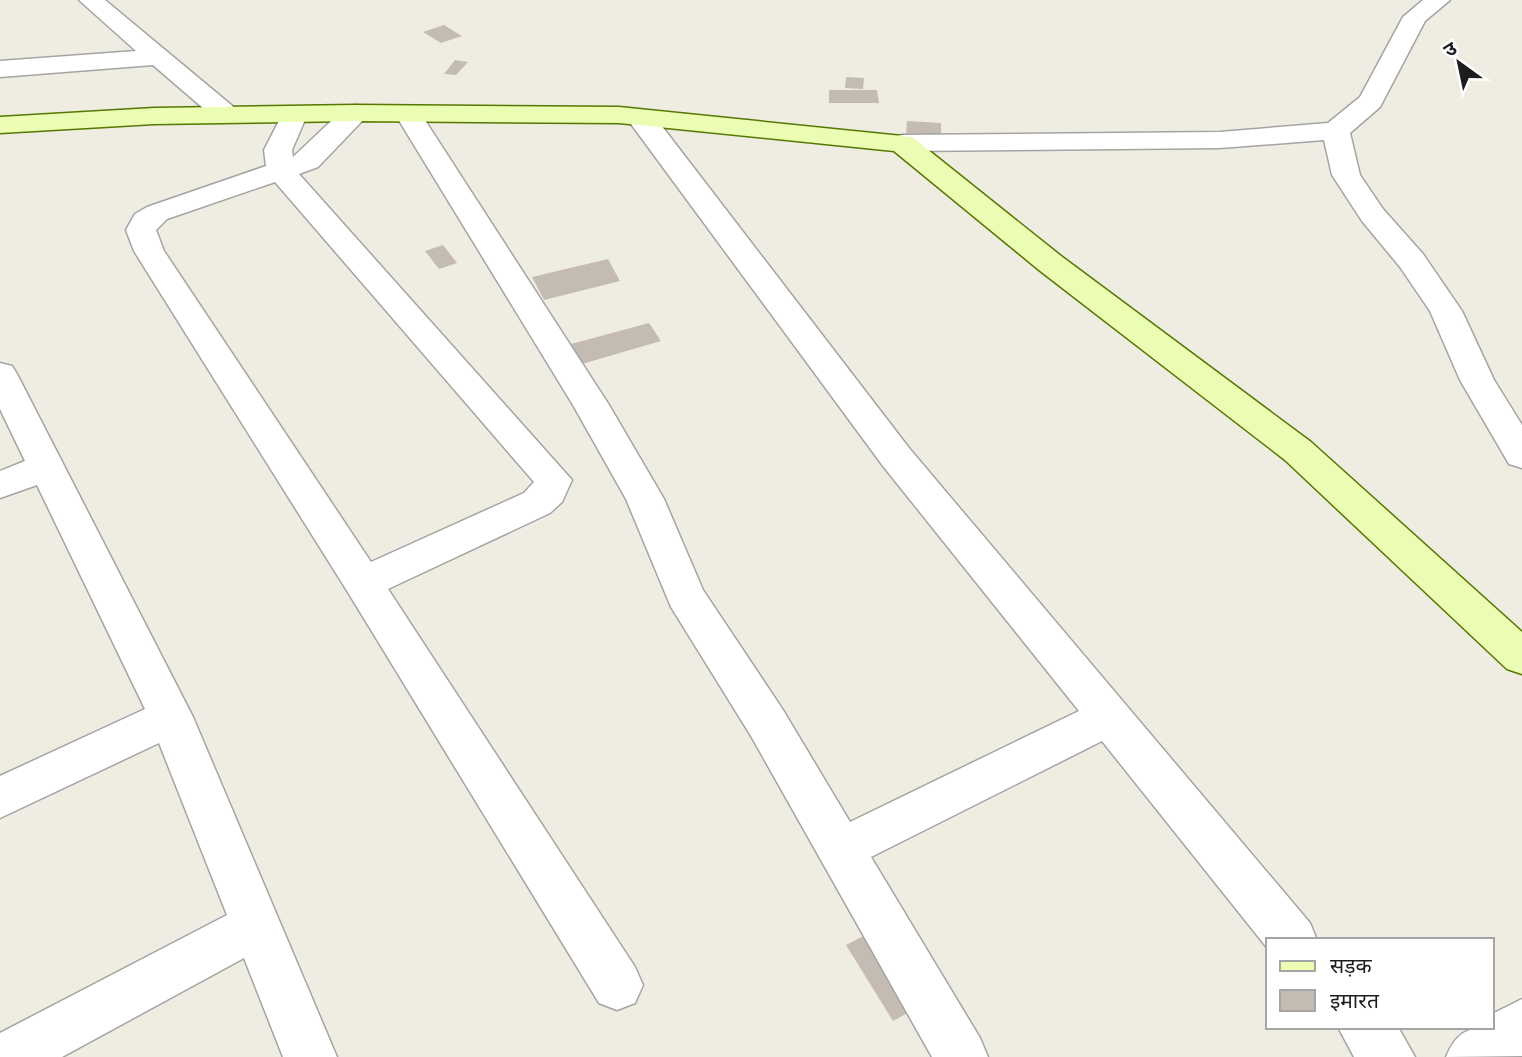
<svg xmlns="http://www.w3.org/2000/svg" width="1522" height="1057" font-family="Karla,'Noto Sans Devanagari',sans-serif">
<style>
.building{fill:#c4bcb2}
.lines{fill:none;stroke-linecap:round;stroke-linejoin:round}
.street-casing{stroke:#a4a4a4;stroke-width:3}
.secondary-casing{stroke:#557800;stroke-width:3}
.street{fill:#fff;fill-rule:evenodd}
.secondary{fill:#ebfcb3;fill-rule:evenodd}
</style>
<rect width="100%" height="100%" fill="#efede2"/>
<!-- building -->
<g class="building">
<polygon points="444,25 462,36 441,43 423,32"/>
<polygon points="455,60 468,62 456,75 444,74"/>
<polygon points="846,77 864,78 863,89 845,88"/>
<polygon points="829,90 877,90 879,103 829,103"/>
<polygon points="907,121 941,123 941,137 906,135"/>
<polygon points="443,245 457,263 439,269 425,251"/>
<polygon points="608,259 620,281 544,300 532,277"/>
<polygon points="649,323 661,341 582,364 571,344"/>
<polygon points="873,931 920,1006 893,1021 846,945"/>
</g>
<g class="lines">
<defs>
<g id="street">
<polygon points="79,0 105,0 236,109 240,115 236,121 218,121 153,65 0,77 0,61 136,51"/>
<polygon points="1423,0 1450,0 1425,21 1380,107 1350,133 1360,175 1383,209 1423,254 1462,311 1494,380 1522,425 1522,468 1509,464 1460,380 1430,311 1400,267 1362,221 1332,175 1324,140 1220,148 902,151 892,149 888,143 892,137 902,135 1220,132 1328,123 1360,97 1403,17"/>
<path d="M355 105 364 107 368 113 364 119 318 167 299 174 572 480 562 502 550 513 388 589 635 967 643 985 635 1003 617 1010 599 1003 349 594 134 251 126 230 135 214 147 207 266 166 264 150 285 109H303L307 115 292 150 293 157 346 107ZM275 182 534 482 524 493 371 562 164 251 156 230 167 219Z"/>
<polygon points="408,106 417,108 421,114 609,405 664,499 703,590 783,710 850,822 1079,711 883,466 631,124 628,118 631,112 651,112 909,448 1310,923 1317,940 1268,940 1268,949 1102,741 871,857 980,1038 988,1057 932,1057 751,736 671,607 626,499 573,405 395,114 399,108"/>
<polygon points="0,363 12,366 17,374 193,717 337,1057 283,1057 244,958 62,1057 0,1057 0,1033 227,915 159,743 0,818 0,776 145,709 37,485 0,498 0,471 25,461 0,409"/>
<path d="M1522 999V1056L1446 1057C1456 1033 1467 1027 1492 1027V1014Z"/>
<polygon points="1338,1027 1398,1027 1415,1057 1354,1057"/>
</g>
<polygon id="secondary" points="355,105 619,107 912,137 1061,256 1311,442 1522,632 1522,674 1507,669 1285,460 1039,270 894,151 619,123 355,121 154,124 0,133 0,117 154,108"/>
</defs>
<!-- street casing -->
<use href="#street" class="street-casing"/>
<!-- secondary casing -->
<use href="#secondary" class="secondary-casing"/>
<!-- street -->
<use href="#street" class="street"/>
<!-- secondary -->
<use href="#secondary" class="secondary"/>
</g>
<!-- legend -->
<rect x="1266" y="938" width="228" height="91" fill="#ffffff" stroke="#a5a5a5" stroke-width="2"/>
<rect x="1280" y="961" width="35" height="10" fill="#ebfcb3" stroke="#a5a5a5" stroke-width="2"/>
<text x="1330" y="973" font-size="21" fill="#1d1d1d">सड़क</text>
<rect x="1280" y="990" width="35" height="21" fill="#c4bcb2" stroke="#a5a5a5" stroke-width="2"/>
<text x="1330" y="1008" font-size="21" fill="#1d1d1d">इमारत</text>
<!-- north arrow -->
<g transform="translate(1459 63) rotate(327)" stroke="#ffffff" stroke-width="5" paint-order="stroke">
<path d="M0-5L12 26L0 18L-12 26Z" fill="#1d1d1d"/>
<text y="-10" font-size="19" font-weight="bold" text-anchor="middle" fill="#1d1d1d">उ</text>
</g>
</svg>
